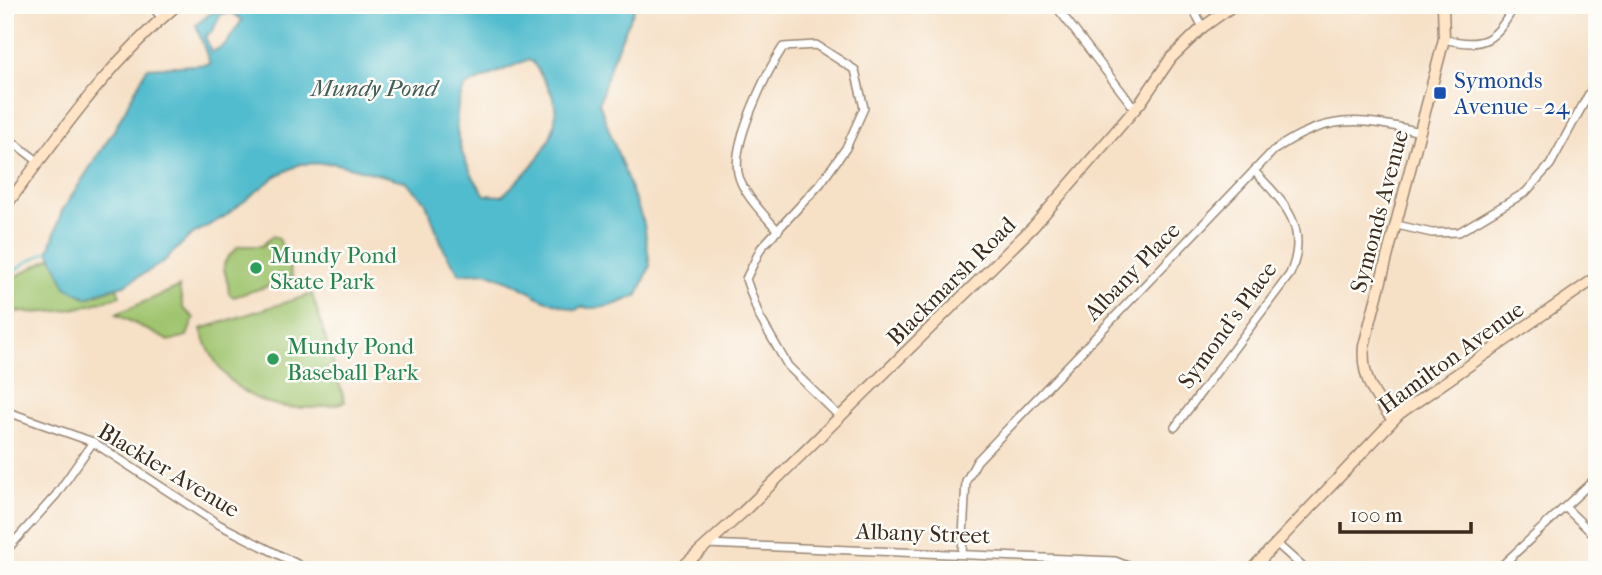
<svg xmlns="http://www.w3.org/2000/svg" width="1602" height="575" font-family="'IM FELL French Canon',serif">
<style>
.green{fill:#a0c56f;stroke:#6e7846;stroke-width:2}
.water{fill:#51bccd;stroke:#467376;stroke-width:2;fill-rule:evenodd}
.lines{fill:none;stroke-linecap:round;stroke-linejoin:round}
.stream{stroke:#51bccd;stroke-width:2.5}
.street-casing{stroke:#988572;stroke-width:10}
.secondary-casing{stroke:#988572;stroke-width:13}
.street{stroke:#fff;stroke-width:7}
.secondary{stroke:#ffe4c6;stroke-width:10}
.transit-dot{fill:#1a4fb4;stroke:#fdfcf7;stroke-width:2.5}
.leisure-dot{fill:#2e9e5b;stroke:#fdfcf7;stroke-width:2.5}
.labels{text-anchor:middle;stroke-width:5;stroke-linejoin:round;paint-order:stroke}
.transit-label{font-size:23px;fill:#164399;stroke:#fdfcf7;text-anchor:start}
.street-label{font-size:23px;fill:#3b2a1e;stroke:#fdfcf7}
.leisure-label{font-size:23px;fill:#27864d;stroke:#fdfcf7;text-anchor:start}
.water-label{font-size:24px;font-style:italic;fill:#435d5b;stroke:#fdfcf7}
</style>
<rect width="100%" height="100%" fill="#fdfcf7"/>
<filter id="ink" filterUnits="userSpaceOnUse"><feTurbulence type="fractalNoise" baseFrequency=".0143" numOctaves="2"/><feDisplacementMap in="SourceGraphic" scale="14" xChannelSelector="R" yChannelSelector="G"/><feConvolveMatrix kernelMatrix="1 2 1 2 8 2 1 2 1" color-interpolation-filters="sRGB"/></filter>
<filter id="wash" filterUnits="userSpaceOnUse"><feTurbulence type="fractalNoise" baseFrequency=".00686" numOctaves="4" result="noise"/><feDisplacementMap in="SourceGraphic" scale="28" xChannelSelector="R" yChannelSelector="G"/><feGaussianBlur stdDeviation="1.57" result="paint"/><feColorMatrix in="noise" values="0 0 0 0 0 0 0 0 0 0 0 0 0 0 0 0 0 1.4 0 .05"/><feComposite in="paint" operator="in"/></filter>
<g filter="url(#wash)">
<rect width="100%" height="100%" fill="#f6e0c6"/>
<!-- green -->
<g class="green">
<path d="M272 236 279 238 293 278 234 297 229 294C228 265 213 270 239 246H262Z"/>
<path d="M54 256 66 287 88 298 117 287 120 296C81 309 46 317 5 310V282Z"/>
<polygon points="179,287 183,308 194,318 187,336 169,341 116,314"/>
<path d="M312 294 345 402C278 420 222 398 201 329Z"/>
</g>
<!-- water -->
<path class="water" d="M244 5H636L612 60 599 103 644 224 650 266 638 295C618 304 602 311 580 307L576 310 542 299 516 284 486 272 460 274 445 252 425 201 404 181 333 163 300 164 276 176 224 217 191 235 162 263 124 285 102 291 88 298 66 287 49 251 62 211 116 127 147 68 210 64 196 25 211 13 243 9ZM233 13 242 20 226 44 212 52 205 37 213 30 221 14ZM527 60 533 62C539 73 548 84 552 95 568 134 528 172 502 196L485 195C462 163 446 124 465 86Z"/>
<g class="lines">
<!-- stream -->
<polyline class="stream" points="5,278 25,263 49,251"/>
</g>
</g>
<g filter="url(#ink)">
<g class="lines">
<defs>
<g id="street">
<polyline points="151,5 162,18"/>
<polyline points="1055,5 1135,109"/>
<polyline points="1191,5 1203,27"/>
<path d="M1444 39C1484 49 1495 41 1515 5"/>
<polyline points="5,136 39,162"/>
<polyline points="1397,225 1432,233 1459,232 1526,192 1550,165 1597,79"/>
<path d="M778 231C766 216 742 194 738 173 732 142 766 73 783 47L816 45 855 70 864 108 846 148 820 184 761 248 746 279 759 316 788 366 840 417"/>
<polyline points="5,411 93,442 218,524 309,570"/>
<path d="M1175 427 1290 274C1310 228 1285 203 1254 171"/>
<polyline points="1566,508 1597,538"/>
<polyline points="1276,543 1306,570"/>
<polyline points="706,544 1115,561 1138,570"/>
<polyline points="5,552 56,495 93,442"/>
<path d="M962 554 966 481 977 461 1273 151C1325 114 1360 117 1420 132"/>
<polyline points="1497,570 1597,477"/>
</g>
<g id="secondary">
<path d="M5 207C59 135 108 63 177 5"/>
<path d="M1393 420C1374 396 1361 377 1364 346L1444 39 1443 5"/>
<polyline points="679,570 743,512 1033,227 1141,102 1171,58 1203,27 1234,5"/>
<polyline points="1251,570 1399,414 1597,277"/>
</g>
</defs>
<!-- street casing -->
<use href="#street" class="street-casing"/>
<!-- secondary casing -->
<use href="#secondary" class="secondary-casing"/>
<!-- street -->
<use href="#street" class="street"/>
<!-- secondary -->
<use href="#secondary" class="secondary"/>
</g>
</g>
<!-- markers -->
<rect class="transit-dot" x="1433" y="86" width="14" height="14" rx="3.5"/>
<g class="leisure-dot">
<circle cx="256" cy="268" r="7"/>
<circle cx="273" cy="359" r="7"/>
</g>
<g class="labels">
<!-- transit labels -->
<g class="transit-label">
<text x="1454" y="88">Symonds<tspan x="1454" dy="26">Avenue - 24</tspan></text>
</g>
<!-- street labels -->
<g class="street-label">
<text transform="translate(1379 211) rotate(-75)" y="8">Symonds Avenue</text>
<text transform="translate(1132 271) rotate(-46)" y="8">Albany Place</text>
<text transform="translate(951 281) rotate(-45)" y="8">Blackmarsh Road</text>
<text transform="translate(1227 325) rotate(-54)" y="8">Symond's Place</text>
<text transform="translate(1451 357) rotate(-36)" y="8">Hamilton Avenue</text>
<text transform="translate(169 470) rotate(31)" y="8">Blackler Avenue</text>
<text transform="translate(923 533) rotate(2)" y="8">Albany Street</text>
</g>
<!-- leisure labels -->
<g class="leisure-label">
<text x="270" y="263">Mundy Pond<tspan x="270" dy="26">Skate Park</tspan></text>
<text x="287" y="354">Mundy Pond<tspan x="287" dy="26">Baseball Park</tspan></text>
</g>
<!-- water labels -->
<g class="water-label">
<text x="374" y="96">Mundy Pond</text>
</g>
</g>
<!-- margin -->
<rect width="1602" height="575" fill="none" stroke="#fdfcf7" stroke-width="28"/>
<!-- scale -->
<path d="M1340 522v10h131v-10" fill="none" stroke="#3b2a1e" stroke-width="3.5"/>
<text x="1350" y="522" font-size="21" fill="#3b2a1e" stroke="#fdfcf7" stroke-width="5" paint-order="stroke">100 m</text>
</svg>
